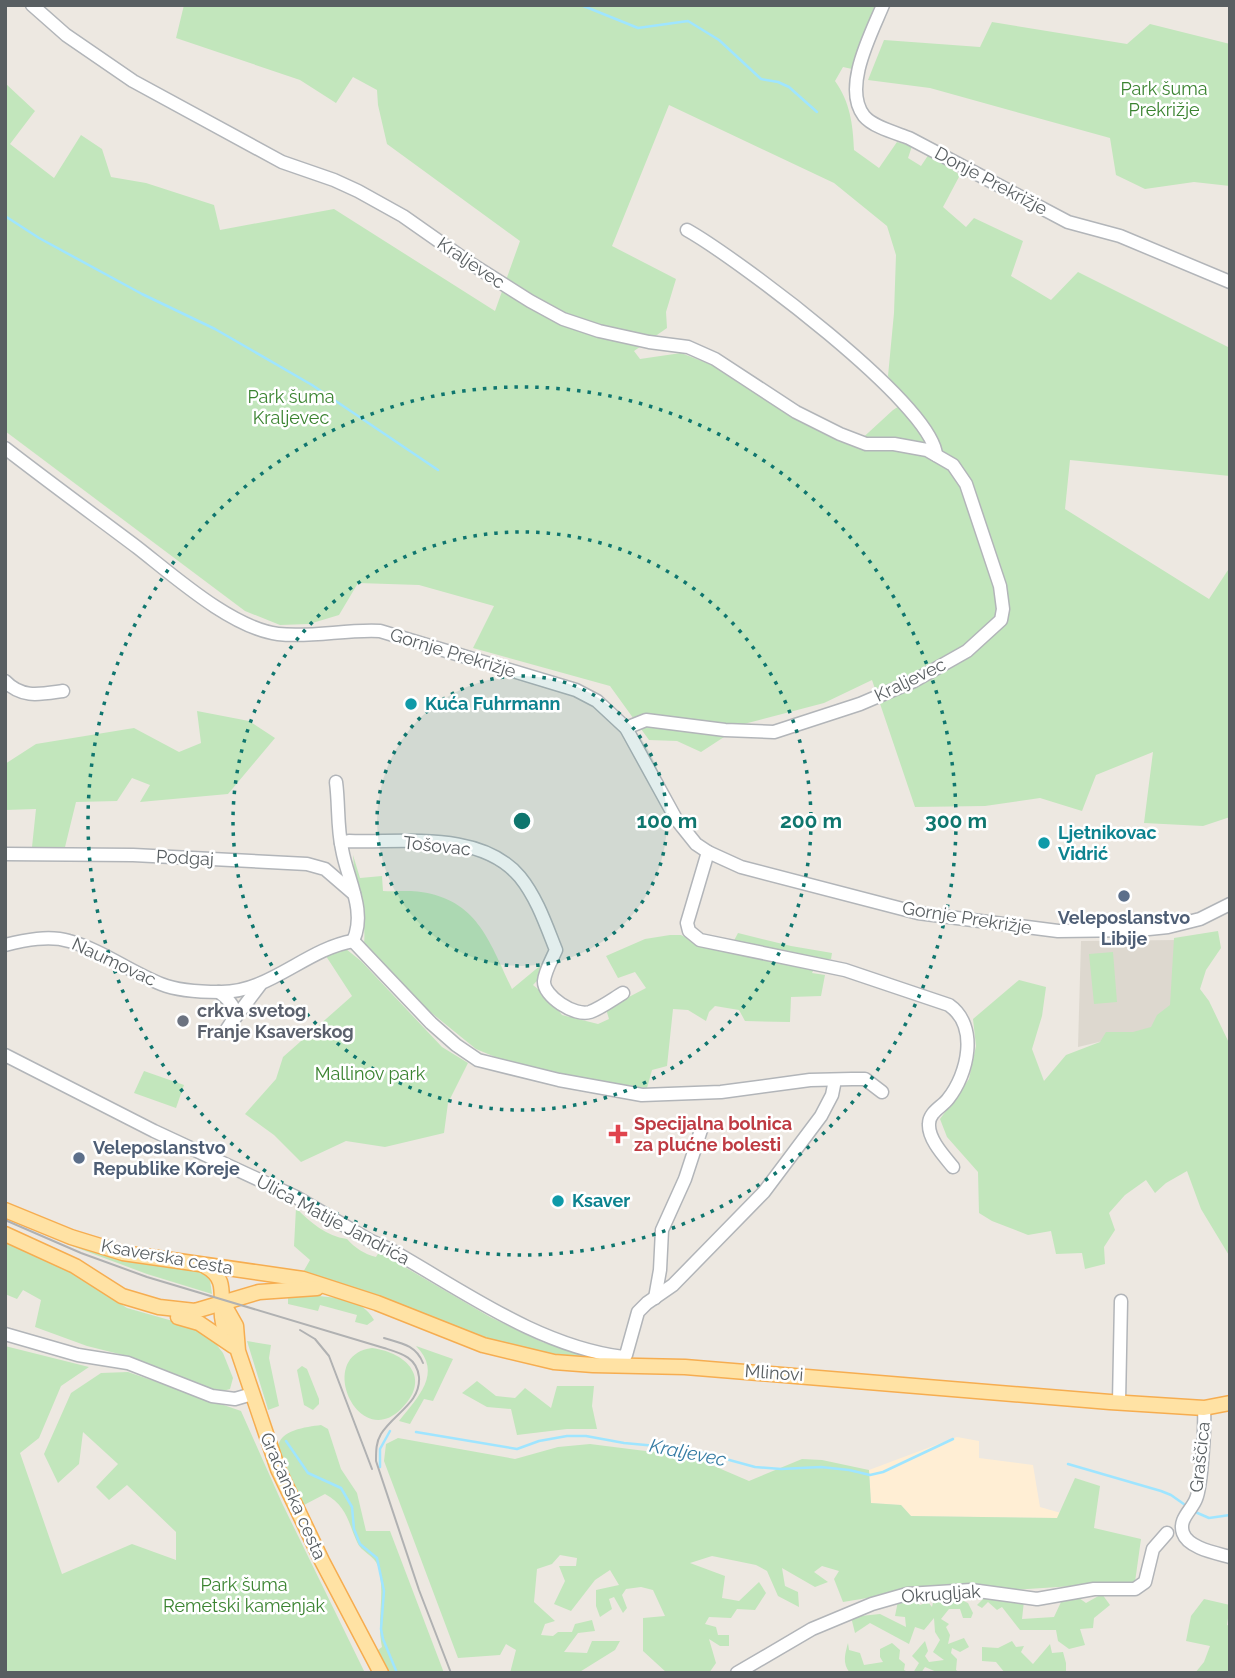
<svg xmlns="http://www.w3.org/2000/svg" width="1235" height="1678" font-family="Raleway,sans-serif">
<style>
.commercial{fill:#ffeed4}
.education{fill:#ddd8cf}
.green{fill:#c2e6bc;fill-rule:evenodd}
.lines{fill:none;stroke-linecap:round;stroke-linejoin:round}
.stream{stroke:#9fe5ff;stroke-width:2.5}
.minor-casing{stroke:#b2b5b9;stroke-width:15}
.major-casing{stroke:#f6ad50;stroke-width:17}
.minor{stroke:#fff;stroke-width:12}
.major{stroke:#ffe2a4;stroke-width:14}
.tram{stroke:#b0b1b2;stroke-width:2}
.ring{fill:none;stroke:#0f766e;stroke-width:3.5;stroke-dasharray:3.5 7}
.culture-dot{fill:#0f9aa8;stroke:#fff;stroke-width:2.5}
.service-dot{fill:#5c6f8a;stroke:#fff;stroke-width:2.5}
.worship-dot{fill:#6b7280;stroke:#fff;stroke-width:2.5}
.health-dot{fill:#e0444e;stroke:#fff;stroke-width:2.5}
.labels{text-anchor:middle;stroke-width:5;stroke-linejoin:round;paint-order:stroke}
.park-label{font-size:18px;fill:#3a8330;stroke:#fff}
.street-label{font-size:18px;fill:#595f62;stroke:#fff}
.culture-label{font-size:18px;font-weight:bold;fill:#0d838f;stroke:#fff;text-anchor:start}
.service-label{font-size:18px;font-weight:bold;fill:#4e5e75;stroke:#fff}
.worship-label{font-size:18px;font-weight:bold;fill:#5b616d;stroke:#fff;text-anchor:start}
.health-label{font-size:18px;font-weight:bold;fill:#be3a42;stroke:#fff;text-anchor:start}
.water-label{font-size:19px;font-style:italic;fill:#347ba3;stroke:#fff}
.centre{fill:#0f766e;stroke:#fff;stroke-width:3.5}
.ring-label{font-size:21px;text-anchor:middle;font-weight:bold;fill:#0f766e;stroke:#fff;stroke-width:5;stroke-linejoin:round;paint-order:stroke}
</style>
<rect width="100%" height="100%" fill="#ede8e1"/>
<!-- commercial -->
<polygon class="commercial" points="957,1437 979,1441 979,1458 1033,1465 1040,1507 1061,1513 1058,1518 911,1516 901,1505 871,1503 869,1470"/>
<!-- education -->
<polygon class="education" points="1178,940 1182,1022 1078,1047 1081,941"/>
<!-- green -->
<g class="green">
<path d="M184 5H875L852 69 843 67 835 81C850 102 853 124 854 150L879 168 897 142 912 146 908 158 921 166 929 154 960 175 943 207 966 227 974 218 1023 241 1011 276 1051 300 1078 272 1230 348V476L1070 460 1065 509 1209 599 1230 567V817L1203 826 1144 823 1153 752 1096 775 1082 811 1040 798 985 806 915 807 872 680 824 703 744 724 701 752 677 741 649 740 610 686 473 648 494 606 419 585 358 583 339 615 309 624 280 625 245 611 5 431V83L35 111 10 144 54 178 81 135 102 149 111 177 146 183 214 205 220 230 334 209 495 311 520 241 387 144 378 105 377 90 353 77 336 103 300 80 176 38ZM669 105 834 183 887 226 896 255 894 313 888 376 907 401 893 410 856 444 835 437 745 387 712 365 681 353 640 359 634 351 667 328 666 312 676 279 612 246Z"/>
<polygon points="992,22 1127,44 1150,24 1230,44 1230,186 1194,182 1145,189 1116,175 1110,138 930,88 868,80 884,40 980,47"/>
<polygon points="197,711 249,721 275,738 228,794 140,802 150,785 132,778 117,801 76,802 65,847 32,847 36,809 5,810 5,764 36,744 134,728 179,752 201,743"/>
<path d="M353 855 360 878 382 876 383 891C395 892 409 890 421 892 478 900 490 943 512 989L547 960 548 969 533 985 550 999 562 1015 598 1024 609 1019 606 1009 646 988 635 972 618 978 606 956 645 939 670 935H681L695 942 729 950 738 933 791 946 832 953 831 959H819L812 973 825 975 821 996 791 997 790 1022 745 1021 739 1010 715 1006 709 1012 706 1021 688 1010 673 1009 667 1066 652 1070 647 1088 608 1085 500 1059 476 1049 423 1006 364 944C367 913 354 885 353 855Z"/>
<polygon points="1218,931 1221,948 1206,970 1200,989 1209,1001 1230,1045 1230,1257 1201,1209 1187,1171 1166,1183 1155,1193 1146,1180 1125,1195 1109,1213 1115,1230 1104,1247 1105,1264 1085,1269 1082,1253 1056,1254 1051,1231 1028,1235 992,1221 979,1213 978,1172 947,1137 940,1119 969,1079 976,1046 973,1019 1019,980 1046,987 1042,1016 1032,1049 1044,1081 1066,1055 1100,1042 1106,1032 1133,1032 1151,1027 1157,1015 1170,1005 1174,938"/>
<polygon points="339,948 346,949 361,961 442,1047 468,1063 448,1103 444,1133 385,1147 346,1141 301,1162 274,1135 245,1114 276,1079 283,1057 352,996 324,953"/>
<polygon points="1113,952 1117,1002 1094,1004 1089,954"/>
<polygon points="144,1071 184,1085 176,1108 134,1093"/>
<path d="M296 1208C311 1223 326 1236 347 1239 355 1248 364 1254 376 1257L379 1252 490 1317 542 1342 596 1359 536 1355 502 1346 365 1292 302 1274 310 1260 294 1246Z"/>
<polygon points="5,1240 58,1264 127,1308 194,1327 212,1339 223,1353 233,1378 230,1389 219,1392 207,1388 131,1357 87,1346 35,1327 41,1300 23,1290 17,1299 5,1294"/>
<polygon points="64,1243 199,1270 210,1280 212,1294 147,1274"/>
<path d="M310 1295C333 1298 362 1297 374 1320L367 1325 355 1322 357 1315 320 1305 318 1311 288 1304V1296Z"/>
<polygon points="247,1341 271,1345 269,1358 279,1406 268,1410 267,1406"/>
<polygon points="5,1346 89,1367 61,1386 39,1438 20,1453 62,1574 132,1544 176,1560 176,1532 127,1485 109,1500 96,1487 118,1464 83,1432 79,1464 58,1483 44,1454 71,1393 101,1373 128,1372 241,1411 282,1503 365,1673 5,1673"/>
<path d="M416 1346 453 1359 433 1401 424 1399 410 1424 399 1421C418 1397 443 1373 416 1346Z"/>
<path d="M372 1348C408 1353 432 1379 401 1409 358 1452 315 1355 372 1348Z"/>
<polygon points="302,1366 307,1369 319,1399 319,1404 313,1410 304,1405 297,1370"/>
<polygon points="477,1381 496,1396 515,1398 525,1388 551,1408 557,1386 594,1386 592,1406 597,1429 567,1429 517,1435 511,1409 487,1407 462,1393"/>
<path d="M321 1425 328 1429 341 1469 357 1493 366 1531H390L444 1673H390L378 1650 382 1647C376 1620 386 1593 378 1566 374 1555 361 1552 357 1542 348 1522 347 1506 325 1494L304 1505 278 1448C279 1430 306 1427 321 1425Z"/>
<polygon points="398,1438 515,1459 558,1447 590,1444 693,1457 749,1481 802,1459 822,1460 869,1470 871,1503 901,1505 911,1516 1057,1518 1075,1478 1100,1486 1094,1528 1141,1539 1135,1582 1014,1590 940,1586 843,1602 834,1579 839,1571 822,1566 814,1572 828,1582 815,1587 782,1568 785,1586 798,1592 799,1607 778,1596 767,1571 756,1565 712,1556 690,1563 725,1576 722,1598 739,1601 759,1582 766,1593 755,1610 737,1609 731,1618 709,1617 705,1624 716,1627 718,1635 729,1635 729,1646 720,1646 709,1639 716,1663 709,1673 667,1673 643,1651 643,1618 665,1616 653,1590 641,1587 626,1589 622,1595 627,1608 623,1613 614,1597 609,1599 612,1609 600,1617 596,1606 596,1590 619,1585 610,1570 595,1580 571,1611 554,1604 565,1581 559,1566 576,1566 577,1558 560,1555 552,1564 537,1569 534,1602 555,1621 545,1624 541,1635 553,1636 558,1632 572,1632 575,1624 592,1620 595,1631 578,1633 564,1652 587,1653 592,1641 620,1641 615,1650 578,1673 510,1673 516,1650 506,1644 500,1655 458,1658 384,1461 386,1444"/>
<polygon points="1102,1594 1110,1605 1094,1618 1093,1628 1080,1629 1085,1645 1069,1649 1058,1641 1056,1630 1020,1630 1002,1607 997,1610 988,1602 982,1608 977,1605 985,1597 1024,1601 1022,1619 1054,1617 1061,1602 1079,1598 1086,1603"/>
<polygon points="941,1597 949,1601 955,1597 968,1603 973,1613 971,1618 963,1618 960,1609 949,1609 941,1619 949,1624 946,1627 950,1635 948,1644 964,1638 969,1647 960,1652 952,1648 951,1653 957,1659 956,1670 960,1673 939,1673 925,1667 921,1673 913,1673 919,1663 912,1656 925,1641 928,1651 925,1656 929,1662 944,1660 933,1652 940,1640 935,1632 934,1618 924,1630 915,1627 909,1644 870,1623 855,1633 851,1617 880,1614 906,1627 905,1617 895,1616 898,1601 911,1598 920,1605 928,1602 932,1607 934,1598"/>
<polygon points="1204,1599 1230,1605 1227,1625 1230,1626 1230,1673 1195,1673 1204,1662 1210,1646 1186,1641 1191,1616"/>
<polygon points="1012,1641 1016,1647 1024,1646 1021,1652 1033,1664 1050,1644 1052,1653 1063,1652 1066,1663 1066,1673 1005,1673 996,1662 982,1661 982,1647 998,1648"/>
<path d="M848 1643 849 1650 860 1653 864 1665 883 1662 880 1657V1649L892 1643 900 1650 899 1659 905 1664 904 1670 910 1673H850C842 1663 845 1654 848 1643Z"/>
</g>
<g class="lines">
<!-- stream -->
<g class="stream">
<polyline points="581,5 638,28 688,21 719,40 761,79 778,82 789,87 817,112"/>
<polyline points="5,216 39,238 142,294 215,329 312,385 438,470"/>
<polyline points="416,1432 517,1449 539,1441 567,1436 586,1436 624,1443 689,1449 755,1467 781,1469 821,1467 849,1470 870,1475 883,1472 953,1439"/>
<polyline points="286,1441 308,1473 341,1488 352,1507 354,1529 360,1544 377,1558 384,1591 381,1629 383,1639 397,1673"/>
<polyline points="1068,1464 1161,1491 1171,1495 1188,1507"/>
<polyline points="380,1467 380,1449 390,1431"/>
<polyline points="1193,1511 1209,1518 1230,1515"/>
</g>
<defs>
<g id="minor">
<polyline points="32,5 66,35 133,81 282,162 334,180 358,191 403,216 470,263 530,301 563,319 599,331 649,342 688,347 715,359 796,412 840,434 866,444 894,444 927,450 953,465 966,484 1000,586 1003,609 1001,620 967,651 914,681 860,704 774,732 725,730 646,720 626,728"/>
<path d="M883 5C871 34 842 88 864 116 873 127 896 133 909 138L1068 222 1120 236 1230 282"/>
<path d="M687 230C735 257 933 404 936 455"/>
<path d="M5 448C49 482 94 515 138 548 175 577 232 628 278 634 312 638 346 629 380 631L576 690 597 701 626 728 676 819 696 844 708 852 741 867 918 913 1058 931 1139 930 1168 927 1200 919 1230 904"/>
<path d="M5 681C22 699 41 694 63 691"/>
<path d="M336 782C339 804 337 827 342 849 347 879 367 911 353 941"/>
<path d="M341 843 349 841C403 843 481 830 520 877 537 898 546 925 556 950 552 959 545 971 544 981 543 996 575 1017 590 1012 601 1008 613 999 623 993"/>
<path d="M708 852 687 923 689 931 700 940 845 970 949 1005C979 1026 968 1074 948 1099 942 1107 929 1112 929 1124 928 1139 944 1156 953 1167"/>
<polyline points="5,854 133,855 307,864 325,869 354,894"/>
<polyline points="353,941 431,1023 456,1045 478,1060 559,1080 642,1095 721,1092 810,1080 852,1079 865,1079 882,1092"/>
<path d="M5 945C25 940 49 935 69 941 102 950 130 972 161 984 178 991 202 992 220 992 269 993 306 949 353 941"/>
<path d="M219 992C239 1007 238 1015 224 1033"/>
<polyline points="235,1018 260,985"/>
<path d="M5 1055 154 1131 296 1197 369 1240 391 1250C464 1291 538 1346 623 1357L626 1355 638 1312 647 1303 673 1285 764 1192 821 1116 832 1095 835 1080"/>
<polyline points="655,1298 660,1270 662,1230 685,1179 702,1127"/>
<polyline points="5,1334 78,1355 128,1363 212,1396 235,1399 252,1394"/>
<polyline points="1119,1402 1121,1301"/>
<path d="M1204 1408C1205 1424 1202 1485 1196 1499 1192 1510 1178 1519 1183 1533 1188 1548 1216 1553 1230 1557"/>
<polyline points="737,1673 812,1629 872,1604 907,1594 971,1590 1037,1599 1094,1589 1135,1589 1145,1582 1153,1549 1167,1533"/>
</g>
<g id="major">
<polyline points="5,1210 71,1237 123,1253 303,1279 377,1303 483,1345 554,1362 593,1365 685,1367 1110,1402 1204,1408 1230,1403"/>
<polyline points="5,1234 75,1266 122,1296 159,1307 195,1311 259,1292 317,1288"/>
<path d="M205 1266C228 1278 220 1296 222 1317 223 1327 227 1336 232 1344"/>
<polyline points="223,1303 236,1326 238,1351 278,1469 322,1561 381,1673"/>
<polyline points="178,1317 199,1323 233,1346"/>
</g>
</defs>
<!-- minor casing -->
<use href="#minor" class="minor-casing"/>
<!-- major casing -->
<use href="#major" class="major-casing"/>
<!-- minor -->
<use href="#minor" class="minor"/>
<!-- major -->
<use href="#major" class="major"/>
<!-- tram -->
<g class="tram">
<path d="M5 1220 81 1253 147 1277 384 1348C400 1353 417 1357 419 1377 421 1403 393 1414 381 1434 376 1442 376 1451 376 1461L419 1590 451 1673"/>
<polyline points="300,1330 315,1339 329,1356 372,1469"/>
<path d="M384 1338C401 1343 416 1345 423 1363"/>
</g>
</g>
<!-- distance rings -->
<circle cx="522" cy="821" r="145" fill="#0f766e" fill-opacity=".12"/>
<g class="ring">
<circle cx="522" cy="821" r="145"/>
<circle cx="522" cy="821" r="289"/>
<circle cx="522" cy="821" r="434"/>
</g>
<!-- markers -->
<g class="culture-dot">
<circle cx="411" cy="704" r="7"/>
<circle cx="1044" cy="843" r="7"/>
<circle cx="558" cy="1201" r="7"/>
</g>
<g class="service-dot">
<circle cx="1124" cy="896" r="7"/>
<circle cx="79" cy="1158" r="7"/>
</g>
<circle class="worship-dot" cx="183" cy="1021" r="7"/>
<path class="health-dot" d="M614.5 1123.5h7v7h7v7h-7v7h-7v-7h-7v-7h7z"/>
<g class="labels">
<!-- park labels -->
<g class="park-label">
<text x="1164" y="95">Park šuma<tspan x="1164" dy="21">Prekrižje</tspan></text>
<text x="291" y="403">Park šuma<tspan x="291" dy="21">Kraljevec</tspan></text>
<text x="370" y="1080">Mallinov park</text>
<text x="244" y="1591">Park šuma<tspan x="244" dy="21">Remetski kamenjak</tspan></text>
</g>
<!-- street labels -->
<g class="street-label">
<text transform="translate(991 181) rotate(28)" y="6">Donje Prekrižje</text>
<text transform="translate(471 263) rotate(34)" y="6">Kraljevec</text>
<text transform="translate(453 653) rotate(17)" y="6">Gornje Prekrižje</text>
<text transform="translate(910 680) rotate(-26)" y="6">Kraljevec</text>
<text transform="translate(437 846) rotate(6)" y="6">Tošovac</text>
<text transform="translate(185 858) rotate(3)" y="6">Podgaj</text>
<text transform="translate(967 918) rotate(9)" y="6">Gornje Prekrižje</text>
<text transform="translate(114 962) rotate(25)" y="6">Naumovac</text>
<text transform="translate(333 1220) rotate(28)" y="6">Ulica Matije Jandrića</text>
<text transform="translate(167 1257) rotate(10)" y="6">Ksaverska cesta</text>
<text transform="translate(774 1373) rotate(4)" y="6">Mlinovi</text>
<text transform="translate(1200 1457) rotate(-84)" y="6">Graščica</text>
<text transform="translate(293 1496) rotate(66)" y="6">Gračanska cesta</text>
<text transform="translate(941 1594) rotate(-4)" y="6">Okrugljak</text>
</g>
<!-- culture labels -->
<g class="culture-label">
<text x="425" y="710">Kuća Fuhrmann</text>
<text x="1058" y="839">Ljetnikovac<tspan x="1058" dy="21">Vidrić</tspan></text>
<text x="572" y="1207">Ksaver</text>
</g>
<!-- service labels -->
<g class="service-label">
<text x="1124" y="924">Veleposlanstvo<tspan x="1124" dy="21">Libije</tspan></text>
<text x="93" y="1154" text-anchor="start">Veleposlanstvo<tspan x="93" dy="21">Republike Koreje</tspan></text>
</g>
<!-- worship labels -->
<g class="worship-label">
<text x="197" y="1017">crkva svetog<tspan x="197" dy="21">Franje Ksaverskog</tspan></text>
</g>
<!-- health labels -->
<g class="health-label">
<text x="634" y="1130">Specijalna bolnica<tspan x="634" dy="21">za plućne bolesti</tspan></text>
</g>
<!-- water labels -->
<g class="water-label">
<text transform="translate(688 1452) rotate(11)" y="7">Kraljevec</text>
</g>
</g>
<circle cx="522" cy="821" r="10" class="centre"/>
<g class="ring-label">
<text x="667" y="828">100 m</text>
<text x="811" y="828">200 m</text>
<text x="956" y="828">300 m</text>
</g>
<!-- border -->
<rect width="1235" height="1678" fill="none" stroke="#595f62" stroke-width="14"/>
</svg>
